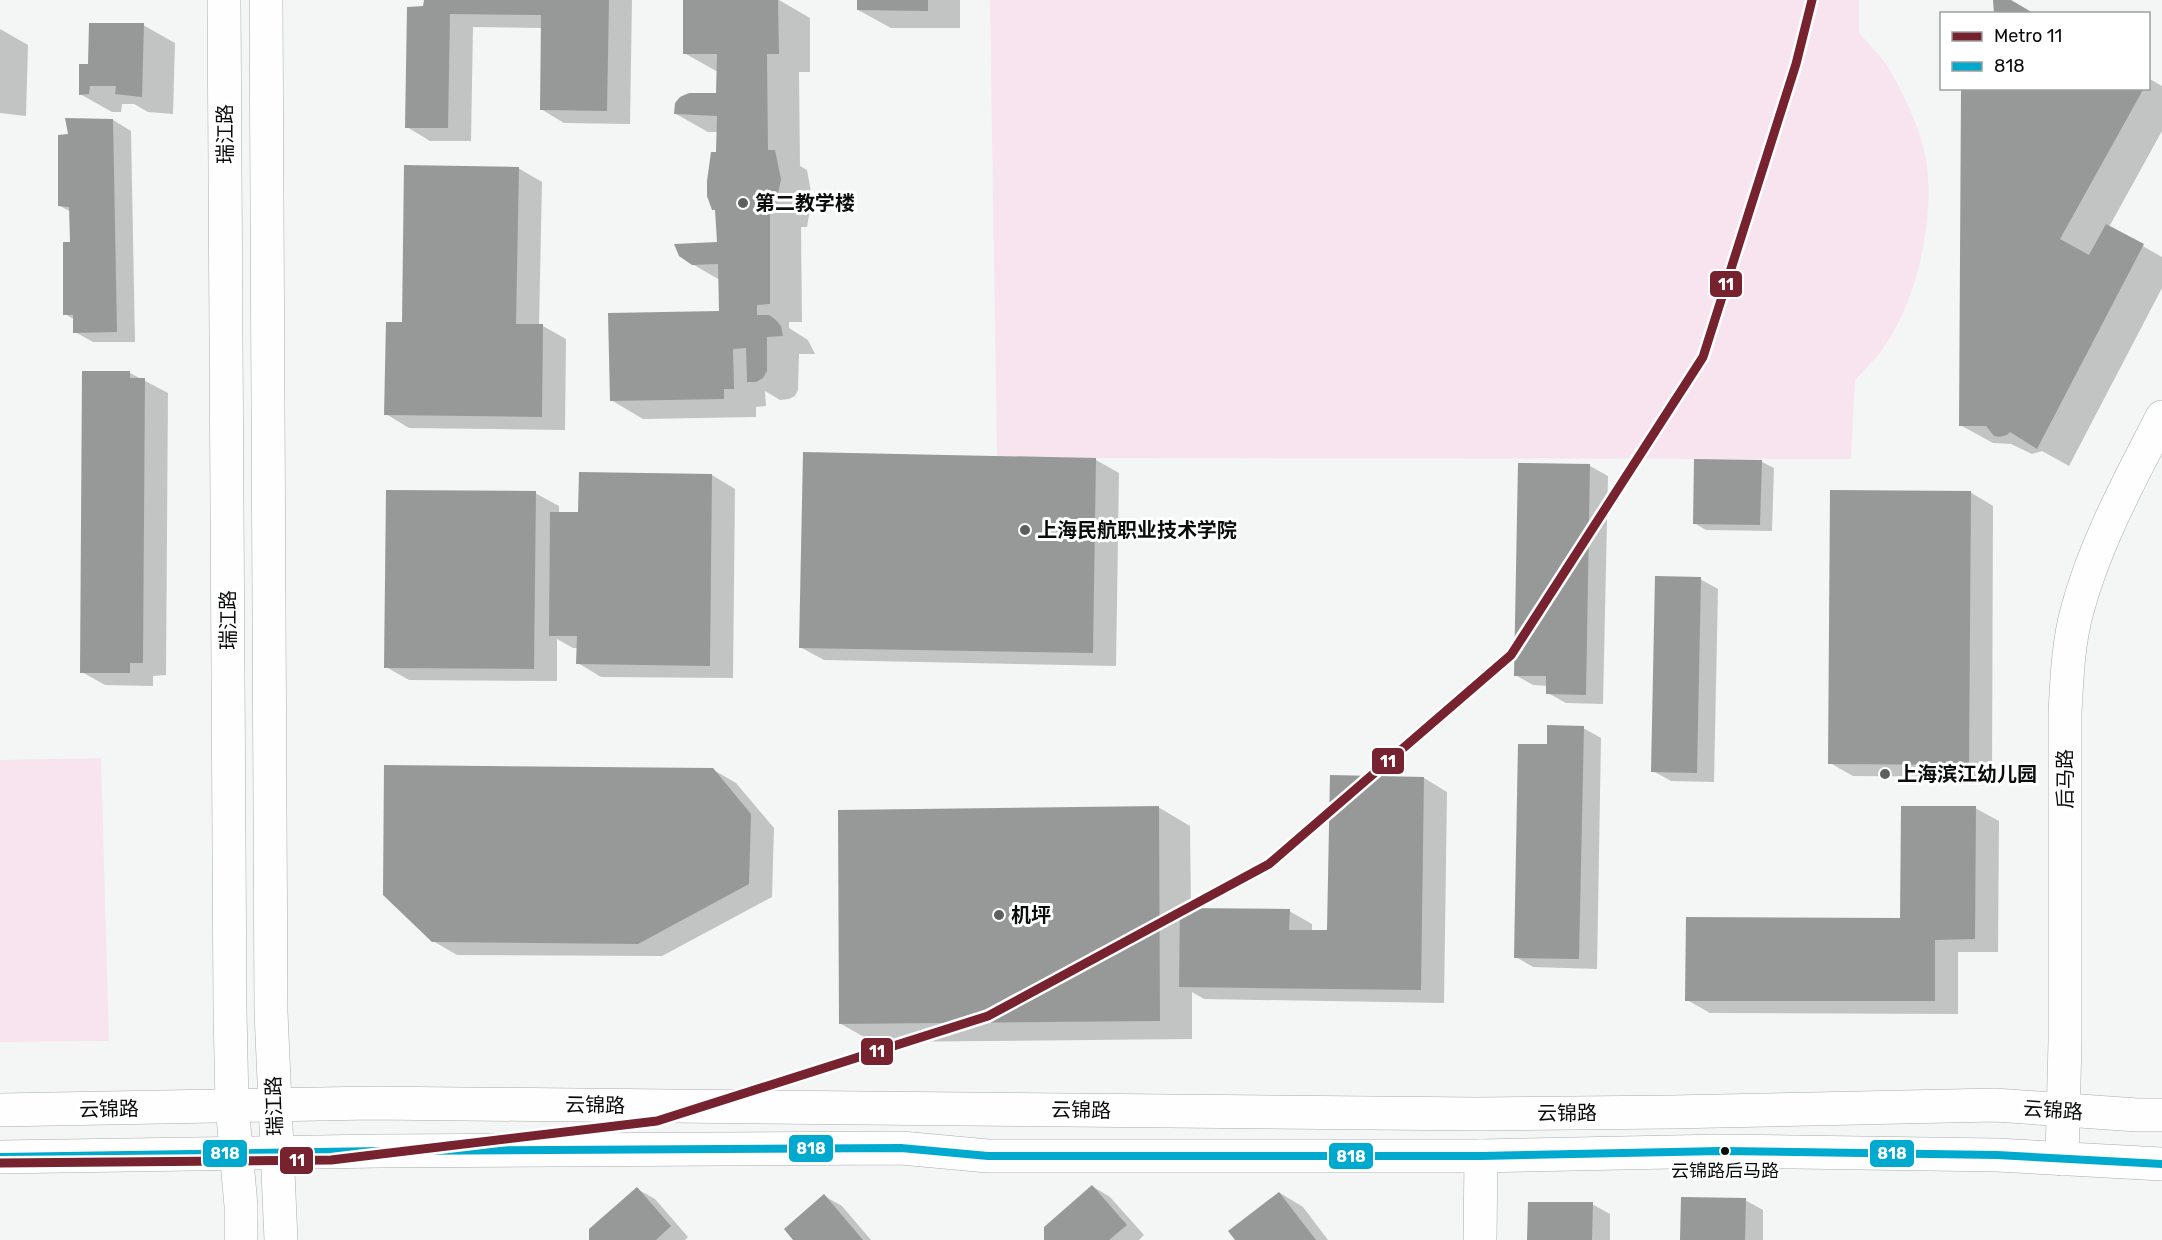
<svg xmlns="http://www.w3.org/2000/svg" width="2162" height="1240" font-family="Rubik,'Noto Sans SC',sans-serif">
<style>
.green{fill:#f7e4ef}
.shadow{fill:#0003}
.building{fill:#979998}
.lines{fill:none;stroke-linecap:round;stroke-linejoin:round}
.minor-casing{stroke:#aaadab;stroke-width:34}
.tertiary-casing{stroke:#aaadab;stroke-width:34}
.secondary-casing{stroke:#aaadab;stroke-width:34}
.minor{stroke:#fdfefd;stroke-width:33}
.tertiary{stroke:#fdfefd;stroke-width:33}
.secondary{stroke:#fdfefd;stroke-width:33}
.bus-1-casing{stroke:#fff;stroke-width:12}
.bus-1{stroke:#00a9ce;stroke-width:8}
.metro-1-casing{stroke:#fff;stroke-width:14}
.metro-1{stroke:#76232f;stroke-width:9}
.poi-dot{fill:#5c5f5d;stroke:#fff;stroke-width:2}
.bus-dot{fill:#0b0d0c;stroke:#fff;stroke-width:2}
.labels{text-anchor:middle;stroke-width:6;stroke-linejoin:round;paint-order:stroke}
.bus-label{font-size:18px;fill:#0b0d0c;stroke:#fff}
.street-label{font-size:20px;fill:#0b0d0c;stroke:#fff}
.poi-label{font-size:20px;font-weight:bold;fill:#0b0d0c;stroke:#fff;text-anchor:start}
.line-badge{stroke:#fff;stroke-width:2}
.badge-label{font-size:16px;text-anchor:middle;font-weight:bold;fill:#fff}
</style>
<rect width="100%" height="100%" fill="#f3f6f4"/>
<!-- green -->
<g class="green">
<path d="M990 0H1859V33C1868 43 1878 53 1886 64 1898 82 1915 118 1921 139 1941 200 1919 302 1880 353 1872 362 1863 371 1855 380L1851 459 997 458Z"/>
<polygon points="101,758 109,1041 0,1042 0,760"/>
</g>
<!-- shadow -->
<g class="shadow">
<polygon points="425,0 632,0 630,124 564,123 541,109 542,28 473,27 471,141 430,141 407,127"/>
<polygon points="684,0 779,0 810,18 810,72 799,72 800,166 807,170 812,198 807,227 801,227 802,322 789,322 789,328 808,340 815,354 799,354 798,390 795,396 789,399 780,400 765,391 766,406 756,407 756,417 643,419 611,400 720,313 720,280 692,264 719,243 716,211 713,209 718,132 708,132 676,114 718,94 718,72 684,53"/>
<polygon points="859,0 960,0 960,28 891,28 858,10"/>
<polygon points="1963,12 1993,14 1963,14"/>
<polygon points="143,25 175,43 173,114 148,112 134,104 122,104 121,112 112,112 80,94 90,66"/>
<polygon points="0,29 28,45 26,116 0,113"/>
<polygon points="2148,78 2162,86 2162,131 2109,227 2162,257 2162,288 2069,466 2042,451 2032,454 2011,444 1993,443 1960,425 1962,88 2148,88"/>
<polygon points="113,120 131,131 135,342 93,342 75,332 75,320 65,314 72,244 71,212 60,206 70,135"/>
<polygon points="518,168 542,182 539,326 543,326 566,339 565,430 409,428 386,414 404,324"/>
<polygon points="130,373 168,393 166,675 153,676 153,686 105,685 82,672"/>
<polygon points="1096,460 1119,473 1116,666 824,660 800,647"/>
<polygon points="1762,462 1774,468 1772,531 1706,530 1694,523"/>
<polygon points="1520,465 1590,466 1608,476 1603,704 1566,703 1548,693 1548,686 1533,685 1515,675"/>
<polygon points="712,475 735,489 733,678 601,677 578,663 578,648 573,648 557,639 557,681 409,680 386,667 535,493 559,506 559,514 580,514"/>
<polygon points="1970,492 1993,506 1992,777 1853,776 1830,763"/>
<polygon points="1700,579 1718,589 1714,782 1671,781 1653,771"/>
<polygon points="1583,728 1601,738 1597,969 1533,967 1516,957 1548,746"/>
<polygon points="712,769 736,783 774,828 772,897 662,956 457,955 433,941"/>
<polygon points="1424,778 1447,792 1444,1003 1204,999 1192,992 1192,1039 873,1042 841,1024 1158,807 1190,826 1191,909 1289,911 1312,924 1312,932 1328,932"/>
<polygon points="1975,808 1999,821 1998,952 1958,952 1958,1014 1710,1013 1687,1000 1902,919"/>
<polygon points="1092,1186 1110,1197 1144,1235 1139,1240 1046,1240"/>
<polygon points="637,1189 655,1199 688,1237 685,1240 591,1240"/>
<polygon points="1280,1193 1303,1207 1328,1240 1237,1240"/>
<polygon points="824,1196 842,1206 871,1240 795,1240"/>
<polygon points="1745,1200 1763,1210 1763,1240 1682,1240"/>
<polygon points="1592,1204 1610,1214 1610,1240 1529,1240"/>
</g>
<!-- building -->
<g class="building">
<polygon points="424,0 609,0 607,111 540,110 541,15 450,14 448,128 405,128 407,7 423,6"/>
<polygon points="683,0 778,0 779,54 767,54 768,150 775,150 781,179 775,209 770,210 770,304 757,305 757,315 769,315 776,320 781,326 783,336 767,337 767,371 763,378 756,382 747,382 746,348 733,349 734,389 724,389 724,399 610,401 608,313 719,311 718,264 692,265 679,256 674,244 717,242 715,210 712,210 707,196 707,181 711,152 716,152 717,116 674,114 675,103 680,97 689,93 716,93 717,54 683,54"/>
<polygon points="857,0 928,0 928,11 857,10"/>
<polygon points="1993,0 2011,0 2035,14 1994,14"/>
<polygon points="89,23 144,23 142,97 115,94 116,86 90,86 89,94 79,95 79,64 88,64"/>
<polygon points="1961,88 2144,88 2060,239 2089,255 2106,224 2144,244 2037,449 2010,432 2007,435 1999,437 1994,436 1986,426 1959,426"/>
<polygon points="65,118 113,119 117,332 73,333 73,315 63,315 63,242 70,242 69,207 58,206 58,135 68,134"/>
<polygon points="404,165 519,167 516,324 543,324 542,417 384,415 386,322 402,322"/>
<polygon points="82,371 130,371 130,378 145,378 143,663 130,663 130,673 80,673"/>
<polygon points="803,452 1096,458 1093,653 799,648"/>
<polygon points="1694,459 1762,460 1760,525 1693,524"/>
<polygon points="1518,463 1590,464 1586,695 1546,694 1546,676 1514,676"/>
<polygon points="579,472 712,474 710,666 576,664 577,636 549,636 550,512 578,512"/>
<polygon points="386,490 536,491 534,669 384,668"/>
<polygon points="1830,490 1971,491 1969,765 1828,764"/>
<polygon points="1655,576 1701,577 1697,773 1651,772"/>
<polygon points="1547,725 1584,726 1579,959 1514,958 1518,744 1547,744"/>
<polygon points="384,765 713,768 751,814 749,884 638,944 432,942 383,895"/>
<polygon points="1330,775 1424,777 1421,990 1179,987 1180,908 1290,909 1289,930 1327,930"/>
<polygon points="1159,806 1160,1021 839,1024 838,810"/>
<polygon points="1901,806 1976,806 1975,939 1935,940 1935,1001 1685,1001 1686,917 1900,918"/>
<polygon points="1092,1185 1127,1225 1109,1240 1044,1240 1044,1227"/>
<polygon points="637,1187 671,1226 656,1240 589,1240 589,1229"/>
<polygon points="1279,1192 1316,1240 1235,1240 1228,1231"/>
<polygon points="824,1194 863,1240 793,1240 784,1229"/>
<polygon points="1681,1197 1746,1198 1745,1240 1680,1240"/>
<polygon points="1528,1202 1593,1202 1592,1240 1527,1240"/>
</g>
<g class="lines">
<defs>
<g id="minor">
<path d="M2062 1159 2065 1041V712C2067 678 2068 644 2077 611 2095 543 2130 480 2162 417"/>
<polyline points="1480,1240 1481,1156"/>
</g>
<g id="tertiary">
<polyline points="224,0 230,1010 232,1105 241,1206 241,1240"/>
<polyline points="266,0 271,1012 281,1240"/>
</g>
<g id="secondary">
<polyline points="0,1110 371,1103 1477,1114 1671,1112 1995,1105 2137,1115 2162,1115"/>
<polyline points="0,1157 380,1151 901,1148 988,1156 1481,1156 1721,1151 1997,1155 2162,1164"/>
</g>
</defs>
<!-- minor casing -->
<use href="#minor" class="minor-casing"/>
<!-- tertiary casing -->
<use href="#tertiary" class="tertiary-casing"/>
<!-- secondary casing -->
<use href="#secondary" class="secondary-casing"/>
<!-- minor -->
<use href="#minor" class="minor"/>
<!-- tertiary -->
<use href="#tertiary" class="tertiary"/>
<!-- secondary -->
<use href="#secondary" class="secondary"/>
<defs>
<polyline id="bus-1" points="0,1157 380,1151 901,1148 988,1156 1481,1156 1721,1151 1997,1155 2162,1164"/>
</defs>
<!-- bus-1 casing -->
<use href="#bus-1" class="bus-1-casing"/>
<!-- bus-1 -->
<use href="#bus-1" class="bus-1"/>
<defs>
<polyline id="metro-1" points="0,1163 331,1160 657,1121 988,1016 1269,864 1511,655 1703,357 1796,64 1812,0"/>
</defs>
<!-- metro-1 casing -->
<use href="#metro-1" class="metro-1-casing"/>
<!-- metro-1 -->
<use href="#metro-1" class="metro-1"/>
</g>
<!-- markers -->
<g class="poi-dot">
<circle cx="743" cy="203" r="6"/>
<circle cx="1025" cy="530" r="6"/>
<circle cx="1885" cy="774" r="6"/>
<circle cx="999" cy="915" r="6"/>
</g>
<circle class="bus-dot" cx="1725" cy="1151" r="5"/>
<g class="labels">
<!-- bus labels -->
<g class="bus-label">
<text x="1725" y="1177">云锦路后马路</text>
</g>
<!-- street labels -->
<g class="street-label">
<text transform="translate(225 134) rotate(-90)" y="7">瑞江路</text>
<text transform="translate(228 620) rotate(-90)" y="7">瑞江路</text>
<text transform="translate(2065 779) rotate(-90)" y="7">后马路</text>
<text transform="translate(595 1105) rotate(1)" y="7">云锦路</text>
<text transform="translate(274 1106) rotate(-92)" y="7">瑞江路</text>
<text transform="translate(109 1109) rotate(-1)" y="7">云锦路</text>
<text transform="translate(1081 1110) rotate(1)" y="7">云锦路</text>
<text transform="translate(2053 1110) rotate(4)" y="7">云锦路</text>
<text x="1567" y="1120">云锦路</text>
</g>
<!-- poi labels -->
<g class="poi-label">
<text x="755" y="210">第二教学楼</text>
<text x="1037" y="537">上海民航职业技术学院</text>
<text x="1897" y="781">上海滨江幼儿园</text>
<text x="1011" y="922">机坪</text>
</g>
</g>
<g class="line-badge">
<rect x="1709" y="270" width="34" height="28" rx="6" fill="#76232f"/>
<rect x="1371" y="747" width="34" height="28" rx="6" fill="#76232f"/>
<rect x="860" y="1037" width="34" height="29" rx="6" fill="#76232f"/>
<rect x="788" y="1134" width="46" height="29" rx="6" fill="#00a9ce"/>
<rect x="202" y="1139" width="46" height="29" rx="6" fill="#00a9ce"/>
<rect x="1869" y="1139" width="46" height="29" rx="6" fill="#00a9ce"/>
<rect x="1328" y="1142" width="46" height="28" rx="6" fill="#00a9ce"/>
<rect x="279" y="1146" width="35" height="29" rx="6" fill="#76232f"/>
</g>
<g class="badge-label">
<text x="1726" y="290">11</text>
<text x="1388" y="767">11</text>
<text x="877" y="1057">11</text>
<text x="811" y="1154">818</text>
<text x="225" y="1159">818</text>
<text x="1892" y="1159">818</text>
<text x="1351" y="1162">818</text>
<text x="297" y="1166">11</text>
</g>
<!-- legend -->
<rect x="1940" y="12" width="210" height="78" fill="#ffffff" stroke="#9d9e9e" stroke-width="1.5"/>
<rect x="1952" y="32" width="30" height="9" fill="#76232f" stroke="#9d9e9e" stroke-width="1.5"/>
<text x="1994" y="42" font-size="18" fill="#0b0d0c">Metro 11</text>
<rect x="1952" y="62" width="30" height="9" fill="#00a9ce" stroke="#9d9e9e" stroke-width="1.5"/>
<text x="1994" y="72" font-size="18" fill="#0b0d0c">818</text>
</svg>
